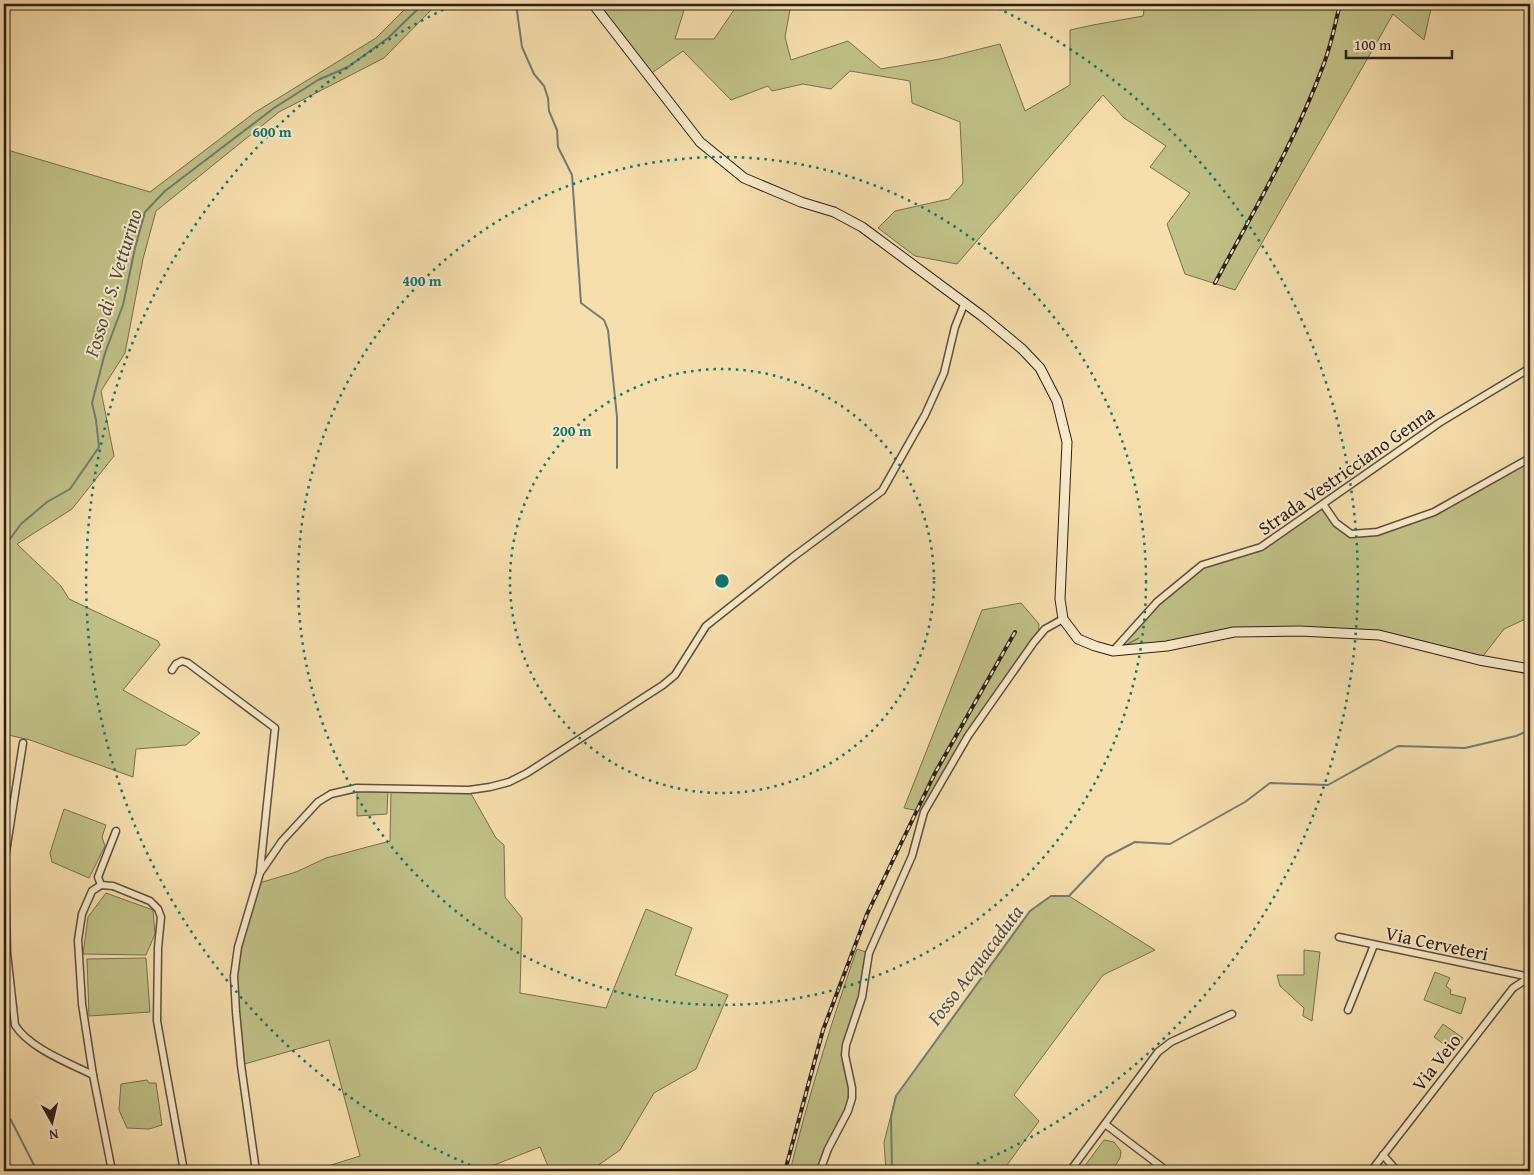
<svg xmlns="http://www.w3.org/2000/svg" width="1534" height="1175" font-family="'Gentium Book Plus',serif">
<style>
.green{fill:#c1c187;stroke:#76704f}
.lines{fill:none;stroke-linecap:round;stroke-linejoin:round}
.stream{stroke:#727c76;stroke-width:2}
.street-casing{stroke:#5d4f3c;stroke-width:9}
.secondary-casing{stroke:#2a1f17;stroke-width:11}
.street{stroke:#faeaca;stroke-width:6}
.secondary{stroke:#faeaca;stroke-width:9}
.rail-casing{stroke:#2a1f17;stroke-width:4}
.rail{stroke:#faeaca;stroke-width:2;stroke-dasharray:5.5;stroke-linecap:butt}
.ring{fill:none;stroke:#0f766e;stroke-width:2.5;stroke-dasharray:2.5 5}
.labels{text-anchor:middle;stroke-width:4;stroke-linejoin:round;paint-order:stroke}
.street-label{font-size:19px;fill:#2a1f17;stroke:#faeaca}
.water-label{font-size:20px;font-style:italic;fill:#4e4e46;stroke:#faeaca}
.centre{fill:#0f766e;stroke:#faeaca;stroke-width:2.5}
.ring-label{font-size:15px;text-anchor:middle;font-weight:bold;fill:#0f766e;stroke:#faeaca;stroke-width:4;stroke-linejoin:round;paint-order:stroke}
</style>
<rect width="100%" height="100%" fill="#f7dfad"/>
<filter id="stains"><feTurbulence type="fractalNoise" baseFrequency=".004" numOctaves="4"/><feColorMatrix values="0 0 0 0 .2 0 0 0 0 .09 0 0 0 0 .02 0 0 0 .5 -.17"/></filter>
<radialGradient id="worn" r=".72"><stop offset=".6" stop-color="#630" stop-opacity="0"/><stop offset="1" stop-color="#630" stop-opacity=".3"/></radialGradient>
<!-- green -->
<g class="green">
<polygon points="410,4 437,4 384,58 279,112 156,211 143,259 125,353 101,391 114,456 72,509 17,544 61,586 69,599 158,641 160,645 123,690 200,733 186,745 136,749 133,777 30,740 4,734 4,149 150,192 254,113 376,38"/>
<polygon points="593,4 686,4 675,39 714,39 738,4 791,4 785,37 791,60 848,41 881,69 940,59 1000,44 1025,111 1070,85 1070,30 1093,25 1143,16 1145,4 1432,4 1424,40 1393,14 1235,290 1185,274 1167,224 1190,193 1150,167 1166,146 1124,118 1103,95 957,264 915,256 878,228 895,211 949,199 963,183 960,122 912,103 910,81 850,71 831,89 803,84 772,91 768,86 731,100 683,51 649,75"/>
<polygon points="1530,458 1530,617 1504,629 1483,656 1379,635 1234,632 1119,649 1139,638 1113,651 1157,602 1202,565 1262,547 1323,504 1336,523 1351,534 1377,532 1434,512"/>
<polygon points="1021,603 1039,624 1038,637 968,736 924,812 904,808 982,610"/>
<polygon points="357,788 388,789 387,814 357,816"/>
<polygon points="391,789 469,790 496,838 504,845 505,897 522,918 520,993 606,1008 646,909 692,928 675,975 728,995 696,1069 654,1093 620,1150 590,1171 550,1171 540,1147 479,1171 312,1171 360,1156 329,1040 241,1065 236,1012 238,947 256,884 296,872 326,858 390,841"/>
<polygon points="64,809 106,825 102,837 105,846 89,878 52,862 50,853"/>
<polygon points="106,893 153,910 155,934 146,955 83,954 88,917"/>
<polygon points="1051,896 1069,896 1155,950 1103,975 1014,1095 1039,1121 1007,1165 1014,1171 886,1171 884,1142 896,1096 1030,911"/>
<path d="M857 949 869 953 862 997 846 1045 852 1098 820 1171H790C809 1095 831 1023 857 949Z"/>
<polygon points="1304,950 1320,952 1312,1021 1303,1016 1304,1008 1280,986 1277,975 1304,975"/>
<polygon points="146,958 150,1012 89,1016 87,959"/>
<polygon points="1435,972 1450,978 1446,986 1451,990 1450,994 1466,998 1461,1014 1424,1000"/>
<polygon points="1443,1024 1463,1038 1453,1051 1434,1037"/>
<polygon points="147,1080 149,1083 156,1083 162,1125 149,1129 127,1128 119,1110 121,1084"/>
<polygon points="1104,1140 1114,1142 1121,1151 1120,1158 1112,1171 1081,1171"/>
</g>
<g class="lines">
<!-- stream -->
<g class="stream">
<polyline points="516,4 522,47 534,74 544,86 548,98 549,111 557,130 558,147 572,175 581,303 604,320 608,330 617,417 617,468"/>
<polyline points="4,547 21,524 47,502 70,489 99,447 96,420 92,403 105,353 123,305 135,248 145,212 165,191 274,108 318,80 348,67 388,38 423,4"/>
<polyline points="4,1113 11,1120 37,1171"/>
<polyline points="892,1171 891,1117 896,1096 1030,911 1051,896 1069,896 1106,857 1135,842 1170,844 1245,802 1270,783 1328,785 1398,746 1465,748 1516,736 1530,730"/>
</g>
<defs>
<g id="street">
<polyline points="1323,504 1336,523 1351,534 1377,532 1434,512 1530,458"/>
<polyline points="1113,651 1157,602 1202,565 1261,547 1439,423 1530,368"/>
<polyline points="172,670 176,664 182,661 188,663 275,728 260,871"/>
<path d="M23 743 5 858 7 953 15 1025C29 1048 69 1063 93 1075"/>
<polyline points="101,885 98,877 116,831"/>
<polyline points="1339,937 1530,977"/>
<polyline points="1348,1010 1374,945"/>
<polyline points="1105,1124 1167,1171"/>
<polyline points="1383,1155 1397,1171"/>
<polyline points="112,1171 93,1075 82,1004 78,940 82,914 92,891 101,885 113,886 150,901 158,909 161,917 158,948 157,1021 184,1171"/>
<polyline points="256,1171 241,1065 236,1012 234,976 238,947 260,873 282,841 318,802 331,794 357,788 469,790 490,787 509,782 527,773 663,685 675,675 706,626 793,557 882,491 925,415 944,373 955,327 965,302"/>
<polyline points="820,1171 828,1149 848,1111 852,1098 852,1088 845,1055 846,1045 862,997 869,953 912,856 924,812 968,736 1034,642 1045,629 1063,619"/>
<polyline points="1070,1171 1158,1052 1171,1042 1232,1014"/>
<polyline points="1371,1171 1513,988 1530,977"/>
</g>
<polyline id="secondary" points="593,4 700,142 744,178 801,202 834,212 862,227 982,316 1022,349 1040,368 1057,401 1067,442 1060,599 1063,619 1078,639 1095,646 1113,651 1167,646 1234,632 1300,631 1379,635 1479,660 1530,669"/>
</defs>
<!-- street casing -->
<use href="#street" class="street-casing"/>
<!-- secondary casing -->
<use href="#secondary" class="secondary-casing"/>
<!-- street -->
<use href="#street" class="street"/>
<!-- secondary -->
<use href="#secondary" class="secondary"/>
<defs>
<g id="rail">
<path d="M1215 283C1253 212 1295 142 1323 66 1331 46 1335 24 1340 4"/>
<polyline points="785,1171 823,1030 867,914 935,773 1015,632"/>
</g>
</defs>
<!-- rail casing -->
<use href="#rail" class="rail-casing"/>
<!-- rail -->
<use href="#rail" class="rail"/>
</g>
<!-- distance rings -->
<g class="ring">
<circle cx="722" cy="581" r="212"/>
<circle cx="722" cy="581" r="424"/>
<path d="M484 1171A636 636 0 0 1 453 5M991 5A636 636 0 0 1 960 1171"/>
</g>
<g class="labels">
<!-- street labels -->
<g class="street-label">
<text transform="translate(1346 470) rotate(-35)" y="7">Strada Vestricciano Genna</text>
<text transform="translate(1437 943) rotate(12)" y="7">Via Cerveteri</text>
<text transform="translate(1436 1062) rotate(-52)" y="7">Via Veio</text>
</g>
<!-- water labels -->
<g class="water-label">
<text transform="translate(113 283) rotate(-73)" y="7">Fosso di S. Vetturino</text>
<text transform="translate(975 965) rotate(-53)" y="7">Fosso Acquacaduta</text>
</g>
</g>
<circle cx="722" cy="581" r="8" class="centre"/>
<g class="ring-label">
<text x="272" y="137">600 m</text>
<text x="422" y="286">400 m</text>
<text x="572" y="436">200 m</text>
</g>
<!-- margin -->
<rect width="1534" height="1175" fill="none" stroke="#f7dfad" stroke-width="20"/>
<rect x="5" y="5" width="1524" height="1165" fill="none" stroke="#2a1f17" stroke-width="2.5"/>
<rect x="10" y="10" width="1514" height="1155" fill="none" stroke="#2a1f17"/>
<!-- north arrow -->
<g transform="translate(52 1122) rotate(172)" stroke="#faeaca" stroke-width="4" paint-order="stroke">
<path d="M0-4L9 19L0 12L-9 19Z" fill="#2a1f17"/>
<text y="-8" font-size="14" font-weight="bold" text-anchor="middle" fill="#2a1f17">N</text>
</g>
<!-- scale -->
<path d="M1346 50v8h106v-8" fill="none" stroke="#2a1f17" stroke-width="2.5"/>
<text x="1354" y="50" font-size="15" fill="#2a1f17" stroke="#faeaca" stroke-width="4" paint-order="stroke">100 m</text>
<rect width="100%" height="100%" filter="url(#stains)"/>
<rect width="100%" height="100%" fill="url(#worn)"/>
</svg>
